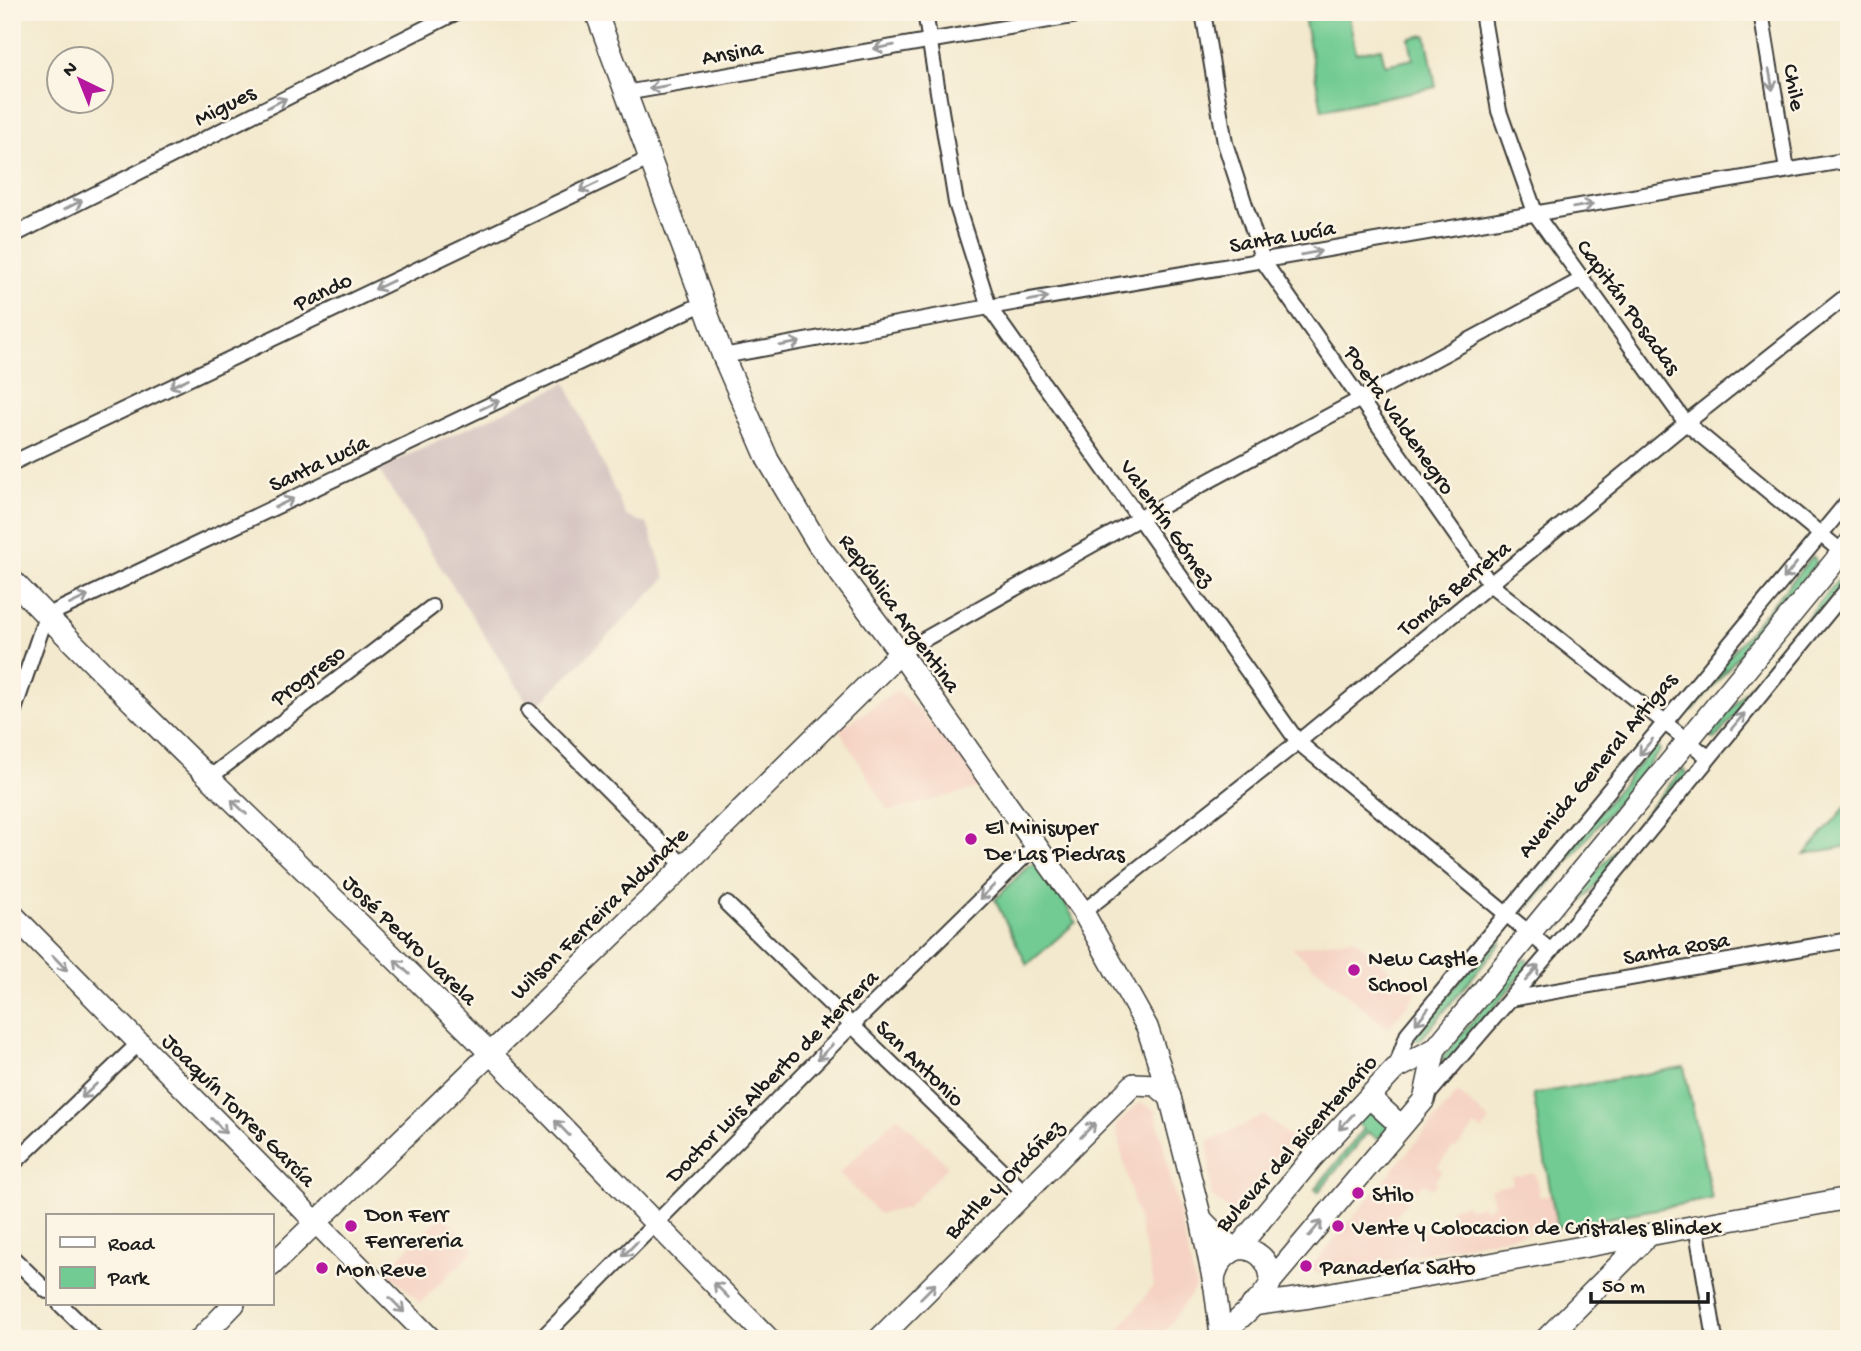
<svg xmlns="http://www.w3.org/2000/svg" width="1861" height="1351" font-family="'Gochi Hand',sans-serif">
<style>
.built{fill:#f5d2c3}
.industrial{fill:#d1bfbd}
.green{fill:#71cb92;stroke:#467457;stroke-width:2}
.lines{fill:none;stroke-linecap:round;stroke-linejoin:round}
.street-casing{stroke:#3c3b37;stroke-width:18}
.secondary-casing{stroke:#3c3b37;stroke-width:24}
.street{stroke:#fff;stroke-width:14}
.secondary{stroke:#fff;stroke-width:21}
.oneway{stroke:#999}
.poi-dot{fill:#b5179e;stroke:#fcf5e5;stroke-width:2.5}
.labels{text-anchor:middle;stroke-width:5;stroke-linejoin:round;paint-order:stroke}
.street-label{font-size:23px;fill:#1c1c1c;stroke:#fcf5e5}
.poi-label{font-size:23px;fill:#1c1c1c;stroke:#fcf5e5;text-anchor:start}
</style>
<rect width="100%" height="100%" fill="#fcf5e5"/>
<filter id="ink" filterUnits="userSpaceOnUse"><feTurbulence type="fractalNoise" baseFrequency=".0143" numOctaves="2"/><feDisplacementMap in="SourceGraphic" scale="14" xChannelSelector="R" yChannelSelector="G"/><feConvolveMatrix kernelMatrix="1 2 1 2 8 2 1 2 1" color-interpolation-filters="sRGB"/></filter>
<filter id="wash" filterUnits="userSpaceOnUse"><feTurbulence type="fractalNoise" baseFrequency=".00686" numOctaves="4" result="noise"/><feDisplacementMap in="SourceGraphic" scale="28" xChannelSelector="R" yChannelSelector="G"/><feGaussianBlur stdDeviation="1.57" result="paint"/><feColorMatrix in="noise" values="0 0 0 0 0 0 0 0 0 0 0 0 0 0 0 0 0 1.4 0 .05"/><feComposite in="paint" operator="in"/></filter>
<g filter="url(#wash)">
<rect width="100%" height="100%" fill="#f3e9ce"/>
<!-- built -->
<g class="built">
<polygon points="897,690 995,784 889,811 839,730"/>
<polygon points="1353,938 1417,993 1388,1029 1292,948"/>
<polygon points="1458,1092 1490,1121 1482,1131 1475,1126 1456,1149 1453,1148 1438,1166 1442,1171 1435,1180 1437,1183 1432,1189 1423,1183 1395,1216 1402,1228 1417,1225 1419,1234 1453,1225 1450,1208 1466,1204 1468,1209 1482,1205 1483,1209 1493,1206 1490,1189 1512,1184 1512,1177 1535,1173 1540,1197 1551,1194 1557,1227 1319,1274 1313,1271 1313,1265"/>
<polygon points="1139,1102 1155,1110 1196,1287 1160,1339 1112,1339 1154,1285 1115,1126"/>
<polygon points="1264,1115 1296,1142 1234,1215 1211,1196 1208,1142"/>
<polygon points="898,1116 948,1166 907,1208 879,1214 839,1173"/>
<polygon points="442,1215 475,1249 420,1303 386,1270"/>
</g>
<!-- industrial -->
<polygon class="industrial" points="566,383 626,516 647,524 666,578 543,700 531,708 378,469"/>
<!-- green -->
<g class="green">
<polygon points="1303,12 1348,12 1356,53 1381,48 1385,65 1413,59 1409,38 1426,35 1436,87 1322,110"/>
<polygon points="1813,556 1817,562 1693,710 1689,710 1687,706"/>
<polygon points="1839,579 1843,580 1844,584 1715,739 1712,738 1710,734"/>
<polygon points="1654,746 1659,748 1660,751 1530,907 1526,906 1525,902"/>
<polygon points="1683,769 1687,775 1559,929 1554,929 1553,924"/>
<polygon points="1849,803 1849,846 1805,854"/>
<polygon points="1039,864 1045,870 1076,922 1027,965 995,900 1028,866"/>
<polygon points="1497,937 1500,938 1501,943 1420,1040 1415,1040 1414,1035"/>
<polygon points="1527,959 1529,965 1448,1064 1444,1063 1442,1058 1523,960"/>
<polygon points="1684,1067 1712,1199 1557,1227 1533,1094"/>
<polygon points="1365,1107 1391,1126 1378,1139 1368,1132 1318,1192 1315,1189 1364,1129 1356,1122"/>
</g>
</g>
<g filter="url(#ink)">
<g class="lines">
<defs>
<g id="street">
<polyline points="925,12 956,203 989,307 1298,742 1551,951"/>
<polyline points="1203,12 1225,143 1263,261 1491,585 1708,757"/>
<polyline points="1482,12 1499,111 1536,215 1686,423 1848,557"/>
<polyline points="1761,12 1787,170"/>
<polyline points="625,93 1096,12"/>
<polyline points="12,236 457,12"/>
<polyline points="723,356 989,307 1849,160"/>
<polyline points="12,463 651,158"/>
<polyline points="900,653 1138,519 1583,279"/>
<polyline points="529,711 684,866"/>
<polyline points="12,716 46,616 704,303"/>
<polyline points="209,778 432,607"/>
<polyline points="727,904 1025,1193"/>
<polyline points="1083,912 1298,742 1686,423 1849,294"/>
<polyline points="1510,999 1849,940"/>
<polyline points="1395,1069 1408,1033 1849,500"/>
<polyline points="1427,1096 1551,951 1849,587"/>
<polyline points="12,1165 138,1044"/>
<polyline points="1696,1225 1715,1339"/>
<polyline points="12,1257 47,1291"/>
<polyline points="60,1304 96,1339"/>
<polyline points="541,1339 851,1026 1036,845"/>
</g>
<g id="secondary">
<polyline points="596,12 723,356 768,460 818,544 900,653 1083,912 1147,1027 1170,1097 1201,1219 1215,1288 1221,1335 1225,1339"/>
<path d="M12 580C167 742 333 894 491 1054 584 1148 675 1245 769 1339"/>
<polyline points="12,914 431,1339"/>
<polyline points="1369,1097 1401,1126"/>
<path d="M1201 1219C1211 1229 1222 1242 1235 1248 1241 1250 1240 1248 1246 1249 1262 1252 1271 1266 1271 1281"/>
<polyline points="271,1266 684,866 900,653"/>
<path d="M1214 1283C1214 1267 1223 1256 1237 1249L1312 1158 1395 1069 1435 1049"/>
<polyline points="1252,1305 1310,1297 1849,1198"/>
<polyline points="200,1339 234,1304"/>
<polyline points="879,1339 1134,1084 1156,1085 1170,1097"/>
<path d="M1217 1339C1231 1325 1267 1298 1271 1281L1424 1100 1435 1049 1849 544"/>
<polyline points="1546,1339 1648,1236"/>
</g>
</defs>
<!-- street casing -->
<use href="#street" class="street-casing"/>
<!-- secondary casing -->
<use href="#secondary" class="secondary-casing"/>
<!-- street -->
<use href="#street" class="street"/>
<!-- secondary -->
<use href="#secondary" class="secondary"/>
</g>
<!-- one-way arrows -->
<defs><path id="oneway-shaft" d="M-6 0H5M1.5-3L5.5 0L1.5 3" fill="none" stroke-width="1.6" stroke-linecap="round" stroke-linejoin="round" transform="scale(1.75)"/></defs>
<g class="oneway">
<use href="#oneway-shaft" transform="translate(884 47) rotate(170)"/>
<use href="#oneway-shaft" transform="translate(1771 80) rotate(80)"/>
<use href="#oneway-shaft" transform="translate(659 87) rotate(170)"/>
<use href="#oneway-shaft" transform="translate(277 103) rotate(-27)"/>
<use href="#oneway-shaft" transform="translate(589 187) rotate(154)"/>
<use href="#oneway-shaft" transform="translate(73 205) rotate(-27)"/>
<use href="#oneway-shaft" transform="translate(1583 206) rotate(-10)"/>
<use href="#oneway-shaft" transform="translate(1311 253) rotate(-10)"/>
<use href="#oneway-shaft" transform="translate(384 285) rotate(154)"/>
<use href="#oneway-shaft" transform="translate(1038 299) rotate(-10)"/>
<use href="#oneway-shaft" transform="translate(790 344) rotate(-10)"/>
<use href="#oneway-shaft" transform="translate(179 383) rotate(154)"/>
<use href="#oneway-shaft" transform="translate(490 405) rotate(-25)"/>
<use href="#oneway-shaft" transform="translate(284 503) rotate(-25)"/>
<use href="#oneway-shaft" transform="translate(1790 571) rotate(129)"/>
<use href="#oneway-shaft" transform="translate(79 600) rotate(-25)"/>
<use href="#oneway-shaft" transform="translate(1738 721) rotate(-50)"/>
<use href="#oneway-shaft" transform="translate(1646 747) rotate(130)"/>
<use href="#oneway-shaft" transform="translate(239 807) rotate(-136)"/>
<use href="#oneway-shaft" transform="translate(987 892) rotate(136)"/>
<use href="#oneway-shaft" transform="translate(60 963) rotate(46)"/>
<use href="#oneway-shaft" transform="translate(402 967) rotate(-136)"/>
<use href="#oneway-shaft" transform="translate(1532 973) rotate(-50)"/>
<use href="#oneway-shaft" transform="translate(1422 1016) rotate(129)"/>
<use href="#oneway-shaft" transform="translate(825 1052) rotate(135)"/>
<use href="#oneway-shaft" transform="translate(89 1091) rotate(136)"/>
<use href="#oneway-shaft" transform="translate(1346 1122) rotate(133)"/>
<use href="#oneway-shaft" transform="translate(219 1126) rotate(45)"/>
<use href="#oneway-shaft" transform="translate(562 1128) rotate(-134)"/>
<use href="#oneway-shaft" transform="translate(1088 1130) rotate(-45)"/>
<use href="#oneway-shaft" transform="translate(1315 1229) rotate(-50)"/>
<use href="#oneway-shaft" transform="translate(630 1249) rotate(135)"/>
<use href="#oneway-shaft" transform="translate(721 1290) rotate(-135)"/>
<use href="#oneway-shaft" transform="translate(928 1291) rotate(-45)"/>
<use href="#oneway-shaft" transform="translate(397 1305) rotate(45)"/>
</g>
</g>
<!-- markers -->
<g class="poi-dot">
<circle cx="971" cy="839" r="7"/>
<circle cx="1354" cy="970" r="7"/>
<circle cx="1358" cy="1193" r="7"/>
<circle cx="351" cy="1226" r="7"/>
<circle cx="1338" cy="1226" r="7"/>
<circle cx="1306" cy="1266" r="7"/>
<circle cx="322" cy="1268" r="7"/>
</g>
<g class="labels">
<!-- street labels -->
<g class="street-label">
<text transform="translate(732 51) rotate(-10)" y="8">Ansina</text>
<text transform="translate(1796 87) rotate(80)" y="8">Chile</text>
<text transform="translate(224 104) rotate(-27)" y="8">Migues</text>
<text transform="translate(1282 235) rotate(-10)" y="8">Santa Lucía</text>
<text transform="translate(322 290) rotate(-26)" y="8">Pando</text>
<text transform="translate(1630 306) rotate(54)" y="8">Capitán Posadas</text>
<text transform="translate(1401 419) rotate(55)" y="8">Poeta Valdenegro</text>
<text transform="translate(318 462) rotate(-25)" y="8">Santa Lucía</text>
<text transform="translate(1169 522) rotate(55)" y="8">Valentín Gómez</text>
<text transform="translate(1453 587) rotate(-39)" y="8">Tomás Berreta</text>
<text transform="translate(901 612) rotate(54)" y="8">República Argentina</text>
<text transform="translate(307 674) rotate(-37)" y="8">Progreso</text>
<text transform="translate(1596 764) rotate(-50)" y="8">Avenida General Artigas</text>
<text transform="translate(598 912) rotate(-44)" y="8">Wilson Ferreira Aldunate</text>
<text transform="translate(411 939) rotate(44)" y="8">José Pedro Varela</text>
<text transform="translate(1676 947) rotate(-10)" y="8">Santa Rosa</text>
<text transform="translate(921 1062) rotate(44)" y="8">San Antonio</text>
<text transform="translate(771 1075) rotate(-45)" y="8">Doctor Luis Alberto de Herrera</text>
<text transform="translate(240 1109) rotate(45)" y="8">Joaquín Torres García</text>
<text transform="translate(1295 1142) rotate(-48)" y="8">Bulevar del Bicentenario</text>
<text transform="translate(1003 1178) rotate(-45)" y="8">Batlle y Ordóñez</text>
</g>
<!-- poi labels -->
<g class="poi-label">
<text x="985" y="834">El Minisuper<tspan x="985" dy="26">De Las Piedras</tspan></text>
<text x="1368" y="965">New Castle<tspan x="1368" dy="26">School</tspan></text>
<text x="1372" y="1201">Stilo</text>
<text x="365" y="1221">Don Ferr<tspan x="365" dy="26">Ferrereria</tspan></text>
<text x="1352" y="1234">Vente y Colocacion de Cristales Blindex</text>
<text x="1320" y="1274">Panadería Salto</text>
<text x="336" y="1276">Mon Reve</text>
</g>
</g>
<!-- margin -->
<rect width="1861" height="1351" fill="none" stroke="#fcf5e5" stroke-width="42"/>
<!-- legend -->
<rect x="46" y="1214" width="228" height="91" fill="#fcf5e5" stroke="#a29e95" stroke-width="2"/>
<rect x="60" y="1237" width="35" height="10" fill="#ffffff" stroke="#a29e95" stroke-width="2"/>
<text x="108" y="1250" font-size="21" fill="#1c1c1c">Road</text>
<rect x="60" y="1267" width="35" height="21" fill="#71cb92" stroke="#a29e95" stroke-width="2"/>
<text x="108" y="1284" font-size="21" fill="#1c1c1c">Park</text>
<!-- north arrow -->
<g transform="translate(80 80) rotate(317)"><circle r="33" fill="#fcf5e5" stroke="#a29e95" stroke-width="2"/>
<path d="M0-5L12 26L0 18L-12 26Z" fill="#b5179e"/>
<text y="-10" font-size="19" font-weight="bold" text-anchor="middle" fill="#1c1c1c">N</text>
</g>
<!-- scale -->
<path d="M1591 1292v10h117v-10" fill="none" stroke="#1c1c1c" stroke-width="3.5"/>
<text x="1602" y="1292" font-size="21" fill="#1c1c1c" stroke="#fcf5e5" stroke-width="5" paint-order="stroke">50 m</text>
</svg>
